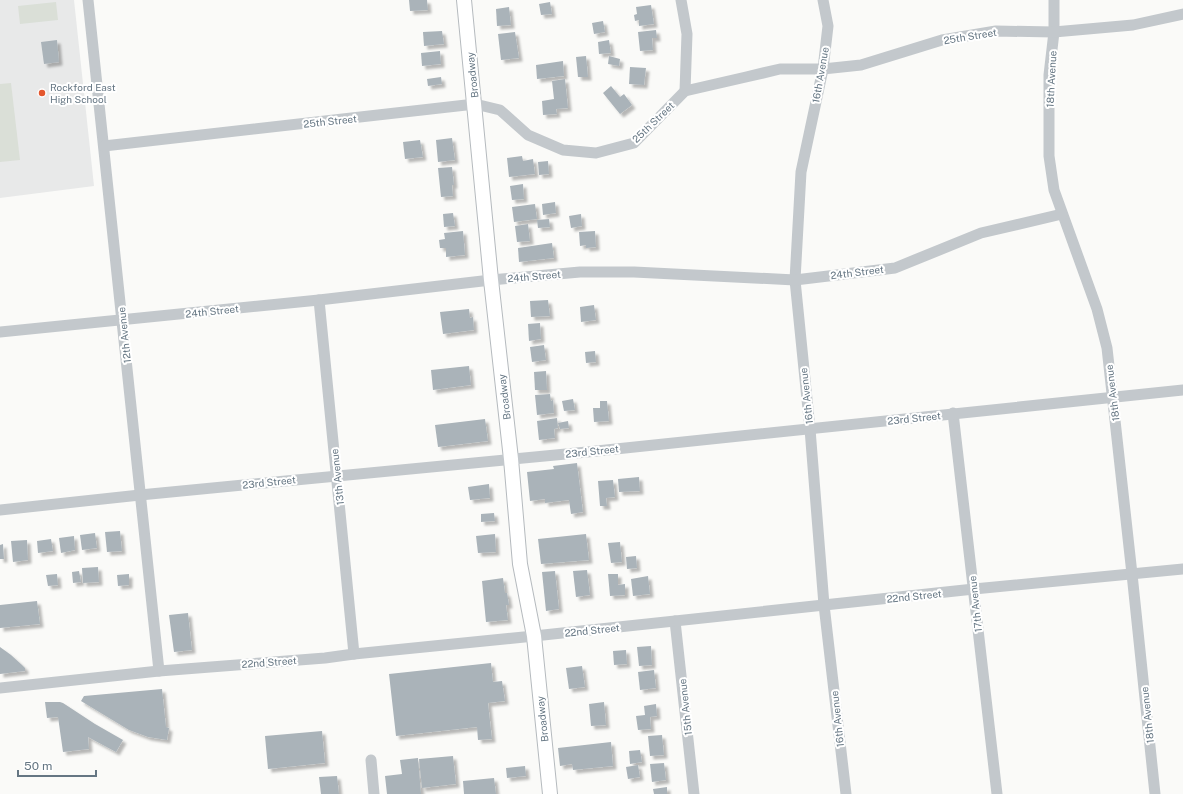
<svg xmlns="http://www.w3.org/2000/svg" width="1183" height="794" font-family="'Public Sans',sans-serif">
<style>
.built{fill:#e8e9e9}
.green{fill:#dadfd7}
.building{fill:#aab3b9;filter:url(#shadow)}
.lines{fill:none;stroke-linecap:round;stroke-linejoin:round}
.major-casing{stroke:#b5babe;stroke-width:16}
.minor{stroke:#c3c8cc;stroke-width:11}
.major{stroke:#fff;stroke-width:14}
.poi-dot{fill:#e4572e;stroke:#fff;stroke-width:1.5}
.labels{text-anchor:middle;stroke-width:4;stroke-linejoin:round;paint-order:stroke}
.street-label{font-size:10px;fill:#657683;stroke:#fff}
.poi-label{font-size:10px;fill:#657683;stroke:#fff;text-anchor:start}
</style>
<defs>
<filter id="shadow"><feDropShadow dx="3.5" dy="3.5" stdDeviation="1" flood-color="#0004"/></filter>
</defs>
<rect width="100%" height="100%" fill="#fafaf8"/>
<!-- built -->
<polygon class="built" points="0,0 74,0 94,186 0,198"/>
<!-- green -->
<g class="green">
<polygon points="56,2 58,20 20,24 18,6"/>
<polygon points="11,83 20,160 0,162 0,84"/>
</g>
<!-- building -->
<g class="building">
<polygon points="409,0 427,0 428,10 410,11"/>
<polygon points="550,2 552,14 541,15 539,4"/>
<polygon points="651,5 654,24 639,26 639,20 635,21 634,15 637,14 636,7"/>
<polygon points="509,7 511,25 497,26 496,9"/>
<polygon points="603,21 605,32 594,34 592,23"/>
<polygon points="656,30 657,38 652,38 653,50 640,51 638,32"/>
<polygon points="442,31 444,44 424,46 423,32"/>
<polygon points="515,32 519,58 501,60 498,34"/>
<polygon points="57,40 59,62 44,64 41,42"/>
<polygon points="609,40 611,53 599,54 598,42"/>
<polygon points="440,51 441,64 422,66 421,53"/>
<polygon points="586,56 588,77 578,77 576,57"/>
<polygon points="609,56 620,59 619,66 608,64"/>
<polygon points="563,61 564,76 537,79 536,65"/>
<polygon points="630,67 646,68 644,85 629,84"/>
<polygon points="441,77 442,84 428,86 427,79"/>
<polygon points="565,79 568,108 556,109 557,114 543,115 542,101 554,99 552,81"/>
<polygon points="611,86 620,97 624,94 632,105 620,114 603,93"/>
<polygon points="452,138 455,160 438,162 436,140"/>
<polygon points="420,140 423,157 405,159 403,142"/>
<polygon points="522,156 523,161 533,159 535,174 509,177 507,158"/>
<polygon points="548,161 549,174 539,175 538,162"/>
<polygon points="452,167 454,185 452,185 453,196 441,197 438,168"/>
<polygon points="523,184 524,199 512,200 510,186"/>
<polygon points="555,202 556,213 543,215 542,204"/>
<polygon points="535,204 537,219 514,222 512,207"/>
<polygon points="453,213 455,226 444,227 443,214"/>
<polygon points="581,214 582,226 571,228 569,216"/>
<polygon points="549,219 550,227 538,228 537,220"/>
<polygon points="528,224 530,241 517,242 515,226"/>
<polygon points="463,231 465,255 446,257 446,248 440,248 439,240 445,239 444,233"/>
<polygon points="595,231 596,247 586,248 586,245 580,246 579,232"/>
<polygon points="552,243 554,258 519,262 518,248"/>
<polygon points="548,300 550,316 531,317 530,301"/>
<polygon points="594,305 596,320 581,322 580,307"/>
<polygon points="469,309 470,318 473,317 474,330 443,334 440,312"/>
<polygon points="540,323 541,339 529,341 528,324"/>
<polygon points="544,345 546,360 532,362 530,347"/>
<polygon points="595,351 596,362 586,363 585,352"/>
<polygon points="469,366 471,385 433,390 431,370"/>
<polygon points="546,371 547,390 535,390 534,372"/>
<polygon points="550,394 551,401 553,400 554,413 537,415 535,395"/>
<polygon points="573,399 575,410 564,411 562,401"/>
<polygon points="600,401 607,401 609,421 594,422 593,408 600,408"/>
<polygon points="557,418 558,428 554,429 555,438 539,440 537,421"/>
<polygon points="485,419 488,441 438,447 435,425"/>
<polygon points="568,421 569,428 560,429 558,423"/>
<polygon points="577,463 583,512 571,514 569,500 545,503 545,499 530,501 527,472 554,469 553,466"/>
<polygon points="639,477 640,491 619,492 618,479"/>
<polygon points="613,480 615,497 606,498 607,506 600,506 598,481"/>
<polygon points="489,484 490,498 470,500 468,487"/>
<polygon points="494,513 495,521 481,522 481,514"/>
<polygon points="120,531 122,551 107,552 105,532"/>
<polygon points="95,533 97,548 82,550 80,535"/>
<polygon points="495,534 496,552 478,553 476,536"/>
<polygon points="586,534 589,560 541,564 538,539"/>
<polygon points="74,536 75,550 61,553 59,538"/>
<polygon points="51,539 53,551 38,553 37,541"/>
<polygon points="27,540 28,560 13,562 11,541"/>
<polygon points="620,542 622,562 611,563 608,543"/>
<polygon points="3,544 4,559 0,559 0,545"/>
<polygon points="636,556 637,568 627,569 626,557"/>
<polygon points="98,567 99,582 83,583 82,568"/>
<polygon points="587,570 590,595 576,597 573,571"/>
<polygon points="79,571 81,582 73,583 72,572"/>
<polygon points="555,571 559,609 546,611 542,572"/>
<polygon points="57,574 58,585 48,586 46,575"/>
<polygon points="129,574 129,585 118,586 117,575"/>
<polygon points="608,574 618,574 618,585 625,584 625,595 610,596"/>
<polygon points="648,576 650,594 633,596 631,579"/>
<polygon points="503,578 505,593 507,593 509,605 506,605 508,620 486,622 482,581"/>
<polygon points="37,601 40,624 0,628 0,605"/>
<polygon points="188,613 192,650 174,652 169,615"/>
<polygon points="651,646 652,665 639,666 637,647"/>
<polygon points="0,647 11,655 22,665 25,668 25,671 0,674"/>
<polygon points="626,650 627,664 614,665 613,651"/>
<polygon points="491,663 493,682 502,681 505,701 488,703 492,739 478,740 477,727 396,736 389,674"/>
<polygon points="582,666 585,687 569,689 566,668"/>
<polygon points="654,670 656,688 640,690 638,672"/>
<polygon points="162,689 166,727 169,728 167,740 148,737 129,730 81,701 84,696"/>
<polygon points="45,702 60,702 63,703 95,724 123,740 116,752 88,737 89,749 63,752 58,717 47,718"/>
<polygon points="604,702 606,725 591,726 589,704"/>
<polygon points="656,704 657,716 650,717 651,729 638,730 636,716 645,715 644,706"/>
<polygon points="322,731 325,763 268,769 265,736"/>
<polygon points="662,735 664,755 650,756 648,736"/>
<polygon points="611,742 613,766 573,770 572,764 560,766 558,748"/>
<polygon points="640,750 642,762 630,764 629,751"/>
<polygon points="453,756 456,784 422,788 419,759"/>
<polygon points="418,758 421,794 387,794 385,776 402,774 400,760"/>
<polygon points="664,763 666,780 652,782 650,764"/>
<polygon points="638,765 640,777 628,779 626,767"/>
<polygon points="525,766 526,776 507,778 506,768"/>
<polygon points="337,776 339,794 321,794 319,777"/>
<polygon points="494,778 496,794 464,794 463,781"/>
<polygon points="667,787 667,794 654,794 653,789"/>
</g>
<g class="lines">
<defs>
<polyline id="major" points="464,0 491,280 511,459 520,564 534,636 550,794"/>
</defs>
<!-- major casing -->
<use href="#major" class="major-casing"/>
<!-- minor -->
<g class="minor">
<polyline points="88,0 159,671"/>
<polyline points="681,0 687,34 685,91"/>
<polyline points="823,0 828,26 823,69 801,172 795,280 810,429 824,605 846,794"/>
<polyline points="1054,0 1054,32 1049,75 1049,156 1054,190 1097,309 1107,348 1132,574 1155,794"/>
<polyline points="104,146 475,104 500,110 528,135 563,150 596,153 634,143 685,91 746,77 780,69 823,69 861,65 942,40 996,31 1054,32 1133,25 1183,14"/>
<polyline points="319,300 354,654"/>
<polyline points="0,332 319,300 491,280 580,272 634,272 795,280 895,268 981,233 1062,214"/>
<polyline points="953,413 997,794"/>
<polyline points="0,510 140,495 587,452 1183,390"/>
<polyline points="675,621 694,794"/>
<polyline points="0,688 159,671 325,658 354,654 534,636 974,589 1183,569"/>
<polyline points="371,760 374,794"/>
</g>
<!-- major -->
<use href="#major" class="major"/>
</g>
<!-- markers -->
<circle class="poi-dot" cx="42" cy="93" r="4"/>
<g class="labels">
<!-- street labels -->
<g class="street-label">
<text transform="translate(970 36) rotate(-9)" y="4">25th Street</text>
<text transform="translate(472 75) rotate(-96)" y="4">Broadway</text>
<text transform="translate(820 75) rotate(-80)" y="4">16th Avenue</text>
<text transform="translate(1051 79) rotate(-87)" y="4">18th Avenue</text>
<text transform="translate(330 121) rotate(-6)" y="4">25th Street</text>
<text transform="translate(653 122) rotate(-44)" y="4">25th Street</text>
<text transform="translate(857 272) rotate(-7)" y="4">24th Street</text>
<text transform="translate(534 276) rotate(-5)" y="4">24th Street</text>
<text transform="translate(212 311) rotate(-6)" y="4">24th Street</text>
<text transform="translate(124 335) rotate(-96)" y="4">12th Avenue</text>
<text transform="translate(1112 393) rotate(-97)" y="4">18th Avenue</text>
<text transform="translate(806 396) rotate(-96)" y="4">16th Avenue</text>
<text transform="translate(504 397) rotate(-97)" y="4">Broadway</text>
<text transform="translate(914 418) rotate(-6)" y="4">23rd Street</text>
<text transform="translate(592 451) rotate(-6)" y="4">23rd Street</text>
<text transform="translate(337 477) rotate(-96)" y="4">13th Avenue</text>
<text transform="translate(269 482) rotate(-6)" y="4">23rd Street</text>
<text transform="translate(914 596) rotate(-6)" y="4">22nd Street</text>
<text transform="translate(975 604) rotate(-96)" y="4">17th Avenue</text>
<text transform="translate(592 630) rotate(-6)" y="4">22nd Street</text>
<text transform="translate(269 662) rotate(-4)" y="4">22nd Street</text>
<text transform="translate(685 707) rotate(-96)" y="4">15th Avenue</text>
<text transform="translate(1147 715) rotate(-96)" y="4">18th Avenue</text>
<text transform="translate(542 719) rotate(-96)" y="4">Broadway</text>
<text transform="translate(837 719) rotate(-96)" y="4">16th Avenue</text>
</g>
<!-- poi labels -->
<g class="poi-label">
<text x="50" y="91">Rockford East<tspan x="50" dy="12">High School</tspan></text>
</g>
</g>
<!-- scale -->
<path d="M18 770v6h78v-6" fill="none" stroke="#657683" stroke-width="2"/>
<text x="24" y="770" font-size="12" fill="#657683" stroke="#ffffff" stroke-width="3" paint-order="stroke">50 m</text>
</svg>
